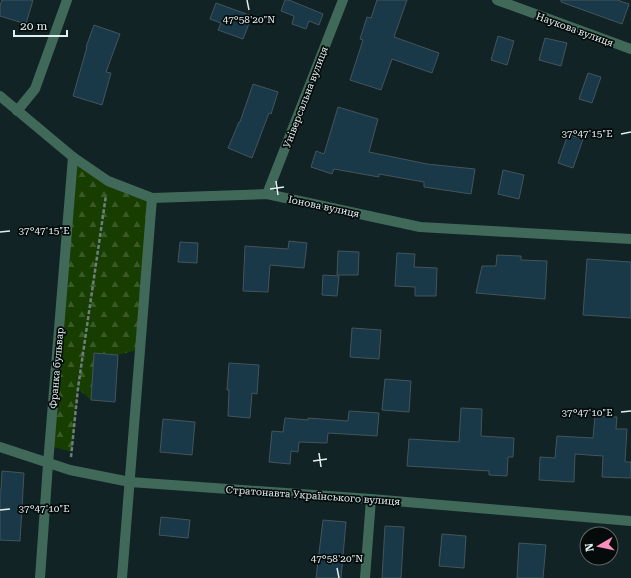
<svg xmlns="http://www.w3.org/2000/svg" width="631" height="578" font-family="'Roboto Serif',serif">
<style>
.forest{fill:url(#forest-firs)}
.building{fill:#193948;stroke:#44545c}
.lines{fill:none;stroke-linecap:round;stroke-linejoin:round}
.path{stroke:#6e7e7e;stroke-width:2.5;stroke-dasharray:4 2;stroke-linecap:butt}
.street{stroke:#41695a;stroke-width:10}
.ticks{fill:none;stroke:#e3efef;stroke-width:1.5}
.labels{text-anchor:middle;stroke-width:3.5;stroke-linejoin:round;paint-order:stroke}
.street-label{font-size:10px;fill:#e3efef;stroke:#050b0b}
.ticks-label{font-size:10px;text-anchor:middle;fill:#e3efef;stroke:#050b0b;stroke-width:3.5;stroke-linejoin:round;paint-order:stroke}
</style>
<defs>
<pattern id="forest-firs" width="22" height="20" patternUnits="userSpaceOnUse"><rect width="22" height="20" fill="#173e00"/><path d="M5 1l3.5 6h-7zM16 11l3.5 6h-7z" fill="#395a26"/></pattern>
</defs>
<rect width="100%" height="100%" fill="#112324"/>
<!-- forest -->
<polygon class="forest" points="73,157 152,198 141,349 118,355 94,353 91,400 78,389 72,452 50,446"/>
<!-- building -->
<g class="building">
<polygon points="2,0 33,0 26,24 0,16 0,6"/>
<polygon points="285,0 289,0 323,14 319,25 309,21 306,29 292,24 294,16 281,11"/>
<polygon points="377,0 407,0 394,37 439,53 432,73 392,59 381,90 350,80 363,40 360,39 367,17 371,18"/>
<polygon points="561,0 617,0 629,4 622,24 561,2"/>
<polygon points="216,3 252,16 243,39 218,30 221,23 210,19"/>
<polygon points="94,25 120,34 106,72 111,73 102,105 73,96 87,47 86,47"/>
<polygon points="498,36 514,41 507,65 491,60"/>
<polygon points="545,38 567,43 561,66 539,60"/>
<polygon points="588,73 601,77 592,103 579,99"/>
<polygon points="253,84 278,92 271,114 269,113 252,158 228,148 239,122 240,122"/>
<polygon points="338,107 378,119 369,152 427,164 475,169 471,194 424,187 424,182 379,174 379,177 334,169 332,174 311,167 316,151 324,154"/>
<polygon points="568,134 583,139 573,168 558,163"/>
<polygon points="503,170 524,175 519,199 498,194"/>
<polygon points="289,241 307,243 304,268 270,265 268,292 243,291 245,246 288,249"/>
<polygon points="180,242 198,243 197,263 178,262"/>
<polygon points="338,251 359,252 358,275 337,275"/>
<polygon points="397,253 415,254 414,267 437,268 436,296 415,296 415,287 395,286"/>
<polygon points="497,255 521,256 521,260 547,261 545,299 476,293 482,266 496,266"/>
<polygon points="587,259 631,262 631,318 583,315"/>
<polygon points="323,275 339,276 337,296 322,295"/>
<polygon points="352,328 381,330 379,359 350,357"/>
<polygon points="94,353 118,355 115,402 91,400"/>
<polygon points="229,363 259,365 257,394 252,393 250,418 228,416 229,390 227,390"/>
<polygon points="385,379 411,381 409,412 382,410"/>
<polygon points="461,408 482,409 481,436 514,438 513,457 508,457 507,476 489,475 489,471 407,466 409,439 459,442"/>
<polygon points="349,411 379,413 377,436 328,433 327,443 299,442 298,452 291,451 290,464 269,462 272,431 283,432 285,418 308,420 308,418 348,421"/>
<polygon points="595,416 617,417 616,429 627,429 625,462 631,462 631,478 602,477 603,456 575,454 574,482 539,480 540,457 555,458 557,436 593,438"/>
<polygon points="163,419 195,422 192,455 160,452"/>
<polygon points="2,471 24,473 20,541 0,540 0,490 1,490"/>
<polygon points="161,517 190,520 188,538 159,535"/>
<polygon points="323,520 346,522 341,578 316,578"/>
<polygon points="385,526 404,527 401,578 382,578"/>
<polygon points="442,534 466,536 464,568 439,566"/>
<polygon points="519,543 546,545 543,578 517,578"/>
</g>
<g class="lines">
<!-- path -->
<polyline class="path" points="71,457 78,388 106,195"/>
<!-- street -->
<g class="street">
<polyline points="497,0 631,49"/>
<polyline points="0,96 73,157 108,181 152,198 267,194 420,227 631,239"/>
<polyline points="17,111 35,89 67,0"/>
<polyline points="267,194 343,0"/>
<polyline points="0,447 70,470 130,482 371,499 631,521"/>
<polyline points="40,578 48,464 73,157"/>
<polyline points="122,578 152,198"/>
<polyline points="365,578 371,499"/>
</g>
</g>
<!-- ticks -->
<path class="ticks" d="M247 0 249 10M621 134 631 132M276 181 278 195M270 189 284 187M0 232 10 231M621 412 631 411M319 453 321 467M313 461 327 459M0 510 10 509M337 568 339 578"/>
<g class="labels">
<!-- street labels -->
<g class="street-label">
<text transform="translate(575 29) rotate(20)" y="4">Наукова вулиця</text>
<text transform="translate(305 97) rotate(-69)" y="4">Універсальна вулиця</text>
<text transform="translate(324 206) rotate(12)" y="4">Іонова вулиця</text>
<text transform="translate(56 368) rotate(-85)" y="4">Франка бульвар</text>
<text transform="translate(313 495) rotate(4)" y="4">Стратонавта Українського вулиця</text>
</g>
</g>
<g class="ticks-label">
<text x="249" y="23">47°58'20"N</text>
<text x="587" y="137">37°47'15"E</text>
<text x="44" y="234">37°47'15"E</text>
<text x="587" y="416">37°47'10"E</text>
<text x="44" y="512">37°47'10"E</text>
<text x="337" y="562">47°58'20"N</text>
</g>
<!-- north arrow -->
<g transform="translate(599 546) rotate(261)"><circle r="19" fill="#050b0b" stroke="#5e6666"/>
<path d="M0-3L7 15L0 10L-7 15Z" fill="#fe8ebc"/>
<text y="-6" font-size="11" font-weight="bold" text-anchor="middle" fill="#e3efef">N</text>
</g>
<!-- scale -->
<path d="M14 30v6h53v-6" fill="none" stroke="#e3efef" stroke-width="2"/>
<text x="20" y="30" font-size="12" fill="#e3efef" stroke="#050b0b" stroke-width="3" paint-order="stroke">20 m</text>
</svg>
